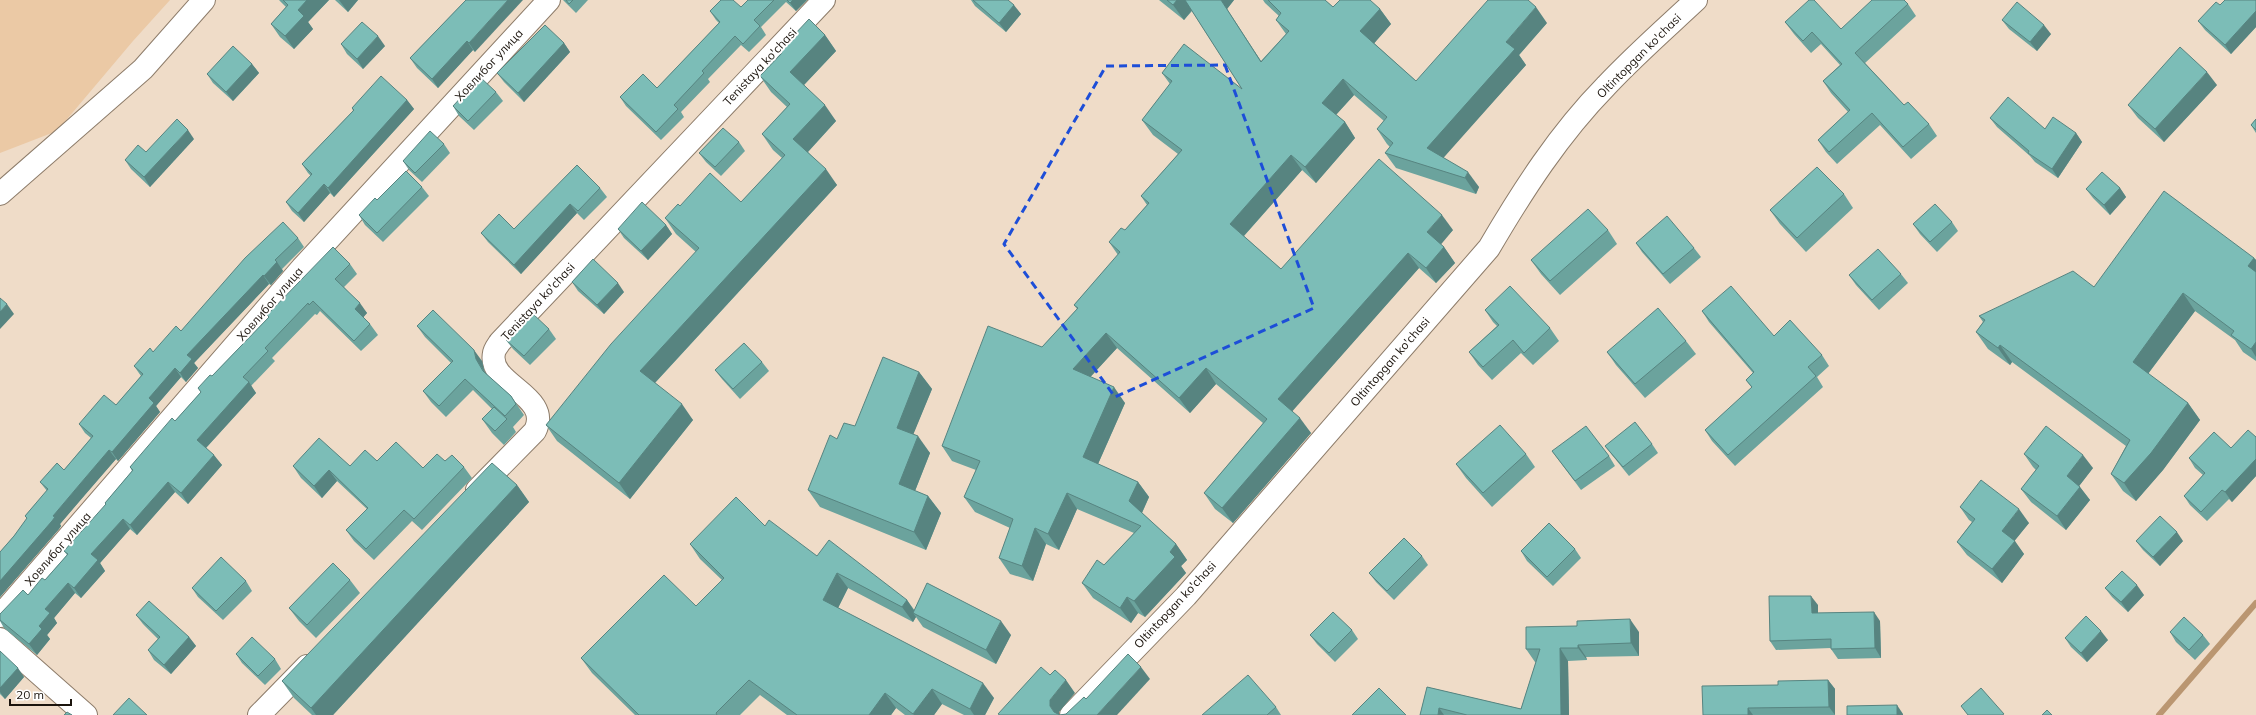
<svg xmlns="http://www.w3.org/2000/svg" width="2256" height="715" font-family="Mulish,sans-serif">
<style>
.green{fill:#ebc9a5}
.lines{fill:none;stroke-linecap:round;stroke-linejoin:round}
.stream{stroke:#ba9671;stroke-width:6}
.minor-casing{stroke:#8d7c6a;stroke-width:24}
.minor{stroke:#fff;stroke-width:22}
.wall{fill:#6ba39d}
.shaded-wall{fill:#578480}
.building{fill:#7cbdb7;stroke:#578480}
.marked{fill:none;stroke:#1d4ed8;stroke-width:3;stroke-dasharray:8 5;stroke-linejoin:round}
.labels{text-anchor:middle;stroke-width:4;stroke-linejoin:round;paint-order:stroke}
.street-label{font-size:12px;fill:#1b140d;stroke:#fff}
</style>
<rect width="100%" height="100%" fill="#efdcc8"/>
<!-- green -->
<polygon class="green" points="0,0 170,0 133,41 57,131 0,153"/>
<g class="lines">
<!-- stream -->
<polyline class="stream" points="2159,715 2256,603"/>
<defs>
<g id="minor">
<polyline points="0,194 143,69 204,0"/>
<path d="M477 490 535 431C553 395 487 385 494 353 494 350 498 345 500 342L824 0"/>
<polyline points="0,616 302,268 549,0"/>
<polyline points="0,639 86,715"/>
<polyline points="259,715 307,666"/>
<path d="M1071 715 1186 596 1489 248C1523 190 1559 134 1606 86 1634 56 1666 28 1696 0"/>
</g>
</defs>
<!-- minor casing -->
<use href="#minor" class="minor-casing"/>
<!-- minor -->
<use href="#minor" class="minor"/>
</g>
<!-- wall -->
<g class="wall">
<polygon points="279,0 329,0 308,22 313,29 294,49 280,37 271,24 286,7"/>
<polygon points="335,0 358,0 348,12"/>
<polygon points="466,0 475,52 473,50 438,88 417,68 410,58"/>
<polygon points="563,0 588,0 576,13"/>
<polygon points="748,0 807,0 796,11 786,2 761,27 766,35 749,52 741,45 708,79 710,82 681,112 684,117 661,140 626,106 620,97 657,88 719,23 716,20 710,11 741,7"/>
<polygon points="971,0 1008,0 1021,14 1006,32 975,6"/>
<polygon points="1159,0 1234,0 1227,9 1261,61 1286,34 1276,20 1279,16 1265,3 1263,0 1325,0 1333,7 1380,9 1391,24 1374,43 1416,81 1547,23 1519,55 1526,65 1443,157 1479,187 1476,194 1396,168 1385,153 1390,147 1387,144 1377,129 1384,121 1354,95 1336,115 1345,122 1355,138 1316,183 1302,170 1244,236 1281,269 1453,230 1440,244 1444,247 1455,263 1436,283 1419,268 1292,411 1311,433 1233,523 1215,509 1204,493 1263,423 1216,384 1190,413 1117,348 1090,377 1125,403 1098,464 1138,482 1149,497 1142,513 1176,544 1187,560 1181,566 1186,573 1145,617 1138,613 1131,623 1093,598 1082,583 1104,565 1134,533 1077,509 1059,550 1046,544 1033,581 1010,574 999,558 1010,528 975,512 964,497 976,470 952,461 942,446 1042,347 1077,309 1074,305 1118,255 1109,242 1125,230 1147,205 1141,196 1178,154 1153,135 1142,120 1170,84 1162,73 1242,89 1192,11 1184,20"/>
<polygon points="2256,0 2256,27 2231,54 2205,30 2198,21"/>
<polygon points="1908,4 1916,16 1865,63 1904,105 1929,124 1937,136 1911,159 1880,125 1837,164 1826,152 1818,140 1848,112 1831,93 1823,81 1840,65 1821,44 1811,53 1794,34 1785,22 1841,29"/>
<polygon points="2002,20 2051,34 2037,51 2009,29"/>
<polygon points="825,35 836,51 804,85 836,121 808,152 837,185 655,383 693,420 630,499 557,441 546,425 696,252 676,234 665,218 680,206 741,202 782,158 773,150 762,134 787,107 771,92 760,76 781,53 780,50"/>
<polygon points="564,43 570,52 524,102 504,82 497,73"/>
<polygon points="341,44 385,46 363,69 347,54"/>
<polygon points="252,64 259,73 233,101 213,83 207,74"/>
<polygon points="2217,85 2164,142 2138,118 2128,105"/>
<polygon points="496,92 503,101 474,130 459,116 453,106"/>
<polygon points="407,100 414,109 334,197 330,193 304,222 292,211 286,202 311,176 308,173 302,164 353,111 352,108"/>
<polygon points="1990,118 2045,129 2076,133 2082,142 2058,178 2035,162 2030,156 1997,127"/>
<polygon points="2256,119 2256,133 2251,125"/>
<polygon points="194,139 150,187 131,169 125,160 146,152"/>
<polygon points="739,142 745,151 721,176 706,162 699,153"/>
<polygon points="444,144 450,153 422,182 409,170 403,161"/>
<polygon points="422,187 429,196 383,242 365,225 359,215 377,200"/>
<polygon points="600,188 607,197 584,220 577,213 521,274 488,242 481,233 514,229"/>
<polygon points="2120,188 2126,197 2110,215 2093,198 2086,189"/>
<polygon points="1844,194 1853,208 1806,252 1780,224 1770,210"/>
<polygon points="1952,222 1958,231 1937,252 1920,234 1913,224"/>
<polygon points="666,225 672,234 648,260 624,238 618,229"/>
<polygon points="1608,230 1617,244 1560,295 1541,274 1531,260"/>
<polygon points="298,238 304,247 282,269 283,271 271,285 269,284 194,363 198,368 186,382 181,377 156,406 160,412 118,461 116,459 87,492 60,524 61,526 59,529 0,597 0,552 14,536 27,519 25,516 47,491 40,482 64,470 91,438 85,433 79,424 116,405 141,376 134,366 181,331"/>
<polygon points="1636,243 1694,248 1701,257 1670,284 1642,252"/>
<polygon points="2254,258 2256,260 2256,361 2243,352 2235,340 2195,311 2148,374 2188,403 2200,420 2163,470 2136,501 2123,491 2111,474 2126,446 2012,362 2010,365 1988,349 1976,332 1983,322 1979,316 2094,287"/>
<polygon points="350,264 357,274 344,287 367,313 363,317 370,324 378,335 361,351 320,311 317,315 315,314 272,358 275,361 251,386 256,393 206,448 222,465 188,504 175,492 137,535 130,529 100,563 105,571 81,598 75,593 54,618 57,623 47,635 50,639 37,655 4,628 0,621 0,614 28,595 45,580 67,555 64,551 106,505 105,503 132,471 130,467 175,421 201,392 198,388 212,376 269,317 267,315"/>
<polygon points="1901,274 1908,283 1879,310 1856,285 1849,275"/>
<polygon points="572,282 624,292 604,314 578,291"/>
<polygon points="1485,310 1550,328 1559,341 1533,365 1521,353 1492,380 1478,365 1469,352 1497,326 1493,322"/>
<polygon points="1702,311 1774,336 1822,355 1829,366 1817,377 1823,387 1735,466 1712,441 1705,430 1752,388 1746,380 1753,373 1709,322"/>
<polygon points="417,326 482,361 484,370 485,373 511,396 524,415 513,427 516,432 504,445 492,433 482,419 492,409 473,390 446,417 431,402 423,391 451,363 425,337"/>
<polygon points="549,329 556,339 530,365 513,349 506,340"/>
<polygon points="1686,341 1696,354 1645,398 1616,365 1607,352"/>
<polygon points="762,362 769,371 740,399 722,379 715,370"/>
<polygon points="919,372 932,389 913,434 930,453 915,491 928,496 941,513 926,550 820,507 808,490 837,439 855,426"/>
<polygon points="2256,437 2256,476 2232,502 2229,499 2207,521 2190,505 2184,496 2203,475 2195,468 2189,458 2231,448"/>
<polygon points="1652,444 1658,453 1629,476 1612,455 1605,446"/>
<polygon points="1552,451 1609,456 1615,466 1581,490"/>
<polygon points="1526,454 1535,467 1492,507 1466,478 1456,464"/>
<polygon points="2024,454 2093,468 2079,486 2090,500 2066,530 2031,502 2021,489 2036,470 2033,467"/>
<polygon points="377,461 423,468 445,461 464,467 472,478 422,530 412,521 374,560 354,541 346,530 367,509 337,481 322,498 301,478 293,466 350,466"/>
<polygon points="517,485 529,502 333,715 312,715 294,698 282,681"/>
<polygon points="1960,507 2029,523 2014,541 2024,554 2002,583 1967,555 1957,542 1972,522 1969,520"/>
<polygon points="765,526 817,556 907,600 915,611 1011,635 996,664 923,627 916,617 913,622 848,588 838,608 994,698 985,715 964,715 942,704 934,715 905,715 896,708 891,715 787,715 760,695 740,715 635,715 592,673 581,658 696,606 722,580 700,559 690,544"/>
<polygon points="2136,541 2183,541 2160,566 2143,550"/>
<polygon points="1575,549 1581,558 1553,586 1527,561 1521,551"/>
<polygon points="1422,556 1428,565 1394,600 1376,582 1369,573"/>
<polygon points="350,580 360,593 316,638 299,621 289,608"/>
<polygon points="246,581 252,591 223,620 198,597 192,588"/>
<polygon points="2105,588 2144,595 2128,612 2112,597"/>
<polygon points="1818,605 1818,613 1880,621 1881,658 1838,659 1831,649 1831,648 1776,650 1770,641"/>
<polygon points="136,615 189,637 196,646 171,674 154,660 148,650 158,639 143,624"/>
<polygon points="1352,630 1358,639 1335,662 1317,644 1310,635"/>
<polygon points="1639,632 1639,656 1586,657 1587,660 1568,661 1569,715 1420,715 1427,687 1521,709 1536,662 1535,662 1526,649"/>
<polygon points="2170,632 2203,635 2210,644 2195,660 2176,642"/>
<polygon points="2065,638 2108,640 2087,662 2071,647"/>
<polygon points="0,651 24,677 5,699 0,694"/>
<polygon points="236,654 275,659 281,669 265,685 242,663"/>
<polygon points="1828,680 1835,689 1835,715 1703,715 1778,685"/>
<polygon points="1276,707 1281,715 1202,715"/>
</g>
<!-- shaded-wall -->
<g class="shaded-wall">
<polygon points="307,0 329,0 308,22 313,29 294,49 285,36 298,10"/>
<polygon points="339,0 358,0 348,12"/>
<polygon points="508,0 523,0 475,52 469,43"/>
<polygon points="793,0 807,0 796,11 790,3"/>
<polygon points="1177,0 1185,0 1192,10 1184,20 1173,5"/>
<polygon points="1221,0 1234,0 1227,9 1271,77 1261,62"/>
<polygon points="1014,5 1021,14 1006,32 999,23"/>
<polygon points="1536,7 1547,23 1519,55 1526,65 1438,164 1427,148 1506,42"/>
<polygon points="1380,9 1391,24 1371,47 1360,31"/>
<polygon points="2256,11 2256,27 2231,54 2225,45"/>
<polygon points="2044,25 2051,34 2037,51 2030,42"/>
<polygon points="825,35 836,51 801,88 790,72"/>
<polygon points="378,36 385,46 363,69 357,59"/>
<polygon points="467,41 473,50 438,88 432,79"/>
<polygon points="564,43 570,52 524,102 518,93"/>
<polygon points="252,64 259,73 233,101 226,92"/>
<polygon points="2207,72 2217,85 2164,142 2155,129"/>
<polygon points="1343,79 1354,95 1333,118 1322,103"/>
<polygon points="407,100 414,109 334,197 328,188"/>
<polygon points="825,105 836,121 805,155 793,139"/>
<polygon points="1345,122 1355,138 1316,183 1305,167"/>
<polygon points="188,130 194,139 150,187 144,177"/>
<polygon points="2076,133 2082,142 2058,178 2052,169"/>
<polygon points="1291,155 1302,170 1241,239 1230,224"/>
<polygon points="826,169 837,185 651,387 640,371"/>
<polygon points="1468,172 1479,187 1476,194 1465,178"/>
<polygon points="324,184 330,193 304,222 298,213"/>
<polygon points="2120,188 2126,197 2110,215 2104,205"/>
<polygon points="570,204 577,213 521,274 514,265"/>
<polygon points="1442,215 1453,230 1438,248 1427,232"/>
<polygon points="666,225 672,234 648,260 641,251"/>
<polygon points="1444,247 1455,263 1436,283 1426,268"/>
<polygon points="1408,253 1419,268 1289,415 1278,399"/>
<polygon points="2254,258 2256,260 2256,278 2248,266"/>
<polygon points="277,262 283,271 271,285 264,276"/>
<polygon points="263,275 269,284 194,363 198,368 186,382 180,373 187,355"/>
<polygon points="618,283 624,292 604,314 597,305"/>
<polygon points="2183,293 2195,311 2144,379 2133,362"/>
<polygon points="360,303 367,313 362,319 355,309"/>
<polygon points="7,304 14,314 0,329 0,312"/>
<polygon points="1106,333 1117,348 1084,384 1073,369"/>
<polygon points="2256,342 2256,357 2251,349"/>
<polygon points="2000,345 2012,362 2010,365 1998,348"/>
<polygon points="474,350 482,361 484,370 491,382 476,359"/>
<polygon points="175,368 181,377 156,406 160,412 118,461 112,452 149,398"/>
<polygon points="1206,368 1216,384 1190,413 1179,398"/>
<polygon points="919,372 932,389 909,445 897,428"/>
<polygon points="249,382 256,393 204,450 197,440"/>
<polygon points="1114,387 1125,403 1094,473 1083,457"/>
<polygon points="2188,403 2200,420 2163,470 2136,501 2124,483"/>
<polygon points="682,404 693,420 630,499 619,483"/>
<polygon points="1300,418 1311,433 1233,523 1222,508"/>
<polygon points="918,436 930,453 911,501 899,484"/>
<polygon points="109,450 116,459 60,524 61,526 59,529 0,597 0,581 53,516"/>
<polygon points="214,455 222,465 188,504 181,493"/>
<polygon points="2083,455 2093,468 2076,490 2067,476"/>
<polygon points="2256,459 2256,476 2232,502 2225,492"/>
<polygon points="329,470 337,481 322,498 314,486"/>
<polygon points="168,482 175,492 137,535 130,525"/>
<polygon points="1138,482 1149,497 1140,517 1129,501"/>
<polygon points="517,485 529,502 333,715 316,715 311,708"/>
<polygon points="2080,487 2090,500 2066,530 2057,516"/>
<polygon points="1067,493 1077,509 1059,550 1048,534"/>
<polygon points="928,496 941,513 926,550 914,532"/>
<polygon points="2019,509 2029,523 2012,544 2002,531"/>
<polygon points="123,519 130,529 100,563 105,571 81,598 74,588 91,554"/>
<polygon points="1035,528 1046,544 1033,581 1022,566"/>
<polygon points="2177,532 2183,541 2160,566 2153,557"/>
<polygon points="2015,541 2024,554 2002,583 1992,569"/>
<polygon points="1176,544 1187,560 1181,566 1186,573 1145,617 1134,601 1170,552"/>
<polygon points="837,573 848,588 834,616 823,600"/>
<polygon points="68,583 75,593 54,618 57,623 47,635 50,639 37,655 29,644 39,626 45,609"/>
<polygon points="2137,585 2144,595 2128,612 2121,602"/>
<polygon points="1811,596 1818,605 1818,622 1812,613"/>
<polygon points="1127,597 1138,613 1131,623 1120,608"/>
<polygon points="907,600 917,615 913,613 916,617 913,622 902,607"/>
<polygon points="1874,612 1880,621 1881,658 1875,648"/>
<polygon points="1630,619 1639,632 1639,656 1631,643"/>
<polygon points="1001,621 1011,635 996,664 986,650"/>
<polygon points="2101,631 2108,640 2087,662 2081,653"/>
<polygon points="189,637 196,646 171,674 164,665"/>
<polygon points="1578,645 1586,657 1587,660 1578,648"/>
<polygon points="1560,648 1568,661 1569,715 1561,715"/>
<polygon points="1141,667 1150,679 1117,715 1097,715"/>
<polygon points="18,668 24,677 5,699 0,692 0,688"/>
<polygon points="1066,680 1075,693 1059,712 1059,715 1056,715 1050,706 1050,700"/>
<polygon points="1828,680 1835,689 1835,715 1829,707"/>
<polygon points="983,683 994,698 985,715 974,715 970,709"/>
<polygon points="932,689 942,704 934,715 914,715 913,714"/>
<polygon points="885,693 896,708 891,715 869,715"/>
<polygon points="1897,705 1903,714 1903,715 1897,715"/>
<polygon points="1439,708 1444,715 1438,715"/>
<polygon points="1748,708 1753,715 1748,715"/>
</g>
<!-- building -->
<g class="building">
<polygon points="283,0 307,0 298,10 304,16 285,36 271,24 288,5"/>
<polygon points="466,0 508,0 469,43 467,41 432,79 410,58"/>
<polygon points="566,0 573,0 569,4"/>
<polygon points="721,0 733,0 741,7 748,0 774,0 754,20 760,26 743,44 735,36 702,71 704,73 674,105 678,109 656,132 620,97 643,74 657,88 720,22 710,11"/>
<polygon points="787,0 793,0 790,3"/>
<polygon points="973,0 1008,0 1014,5 999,23"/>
<polygon points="1167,0 1177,0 1173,5"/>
<polygon points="1185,0 1221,0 1261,62 1289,31 1276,20 1281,13 1268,0 1325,0 1333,7 1340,0 1370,0 1380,9 1360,31 1416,81 1488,0 1528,0 1536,7 1506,42 1515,49 1427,148 1468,172 1465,178 1385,153 1393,143 1377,129 1387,117 1343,79 1322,103 1345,122 1305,167 1291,155 1230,224 1281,269 1379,159 1442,215 1427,232 1444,247 1426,268 1408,253 1278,399 1300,418 1222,508 1204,493 1267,419 1206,368 1179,398 1106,333 1073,369 1114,387 1083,457 1138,482 1129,501 1176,544 1170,552 1175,557 1134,601 1127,597 1120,608 1082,583 1097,560 1104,565 1141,526 1067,493 1048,534 1035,528 1022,566 999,558 1013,519 964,497 980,461 942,446 988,326 1042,347 1078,308 1074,305 1120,252 1109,242 1121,228 1125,230 1149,203 1141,196 1182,150 1142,120 1172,81 1162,73 1184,44 1242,89"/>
<polygon points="1809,0 1814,0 1841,29 1872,0 1904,0 1908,4 1855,53 1904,105 1908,102 1929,124 1903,147 1872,113 1829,152 1818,140 1850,110 1823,81 1842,64 1812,32 1803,41 1785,22"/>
<polygon points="2225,0 2256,0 2256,11 2225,45 2198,21 2216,2 2220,5"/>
<polygon points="2017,2 2044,25 2030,42 2002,20"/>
<polygon points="809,19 825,35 790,72 825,105 793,139 826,169 640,371 682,404 619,483 546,425 611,344 699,248 665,218 678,204 680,206 710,173 741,202 785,155 762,134 790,104 760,76 782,53 780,50"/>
<polygon points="362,22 378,36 357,59 341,44"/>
<polygon points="545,25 564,43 518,93 497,73"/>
<polygon points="233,46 252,64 226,92 207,74"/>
<polygon points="2180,47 2207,72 2155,129 2128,105"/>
<polygon points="381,76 407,100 328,188 324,184 298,213 286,202 312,174 302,164 354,110 352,108"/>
<polygon points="480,77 496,92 468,121 453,106"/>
<polygon points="2008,97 2045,129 2053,117 2076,133 2052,169 2028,153 2029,151 1990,118"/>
<polygon points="177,119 188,130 144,177 125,160 138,145 146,152"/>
<polygon points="2256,119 2256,130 2251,125"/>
<polygon points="723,128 739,142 715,167 699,153"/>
<polygon points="430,131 444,144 415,173 403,161"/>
<polygon points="577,165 600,188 578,211 570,204 514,265 481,233 499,214 514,229"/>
<polygon points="1817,167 1844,194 1797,238 1770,210"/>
<polygon points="406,171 422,187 377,233 359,215 375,198 377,200"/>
<polygon points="2102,172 2120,188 2104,205 2086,189"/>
<polygon points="2164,191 2254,258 2248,266 2256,272 2256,342 2251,349 2231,335 2234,331 2183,293 2133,362 2188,403 2151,453 2124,483 2111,474 2130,440 2000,345 1998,348 1976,332 1985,320 1979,316 2073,271 2094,287"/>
<polygon points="642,202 666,225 641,251 618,229"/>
<polygon points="1935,204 1952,222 1930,242 1913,224"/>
<polygon points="1588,209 1608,230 1550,281 1531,260"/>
<polygon points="1667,216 1694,248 1663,274 1636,243"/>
<polygon points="283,222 298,238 275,260 277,262 264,276 263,275 187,355 192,359 180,373 175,368 149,398 154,403 112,452 109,450 80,484 53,516 55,517 52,521 0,581 0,552 14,536 27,518 25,516 48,489 40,482 57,463 64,470 93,436 79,424 104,395 116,405 143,374 134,366 150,348 153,352 176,326 181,331 245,258"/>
<polygon points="333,247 350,264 335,279 360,303 355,309 370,324 354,341 313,301 309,305 308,303 265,348 268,351 243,377 249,382 197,440 214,455 181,493 168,482 130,525 123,519 91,554 98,560 74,588 68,583 45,609 50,613 39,626 42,629 29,644 0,620 0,614 23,590 28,595 42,578 45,580 68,554 64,551 106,504 105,503 133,470 130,467 172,418 175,421 201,392 198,388 210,375 212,376 269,317 267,315"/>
<polygon points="1878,249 1901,274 1872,300 1849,275"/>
<polygon points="593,259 618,283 597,305 572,282"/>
<polygon points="1510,286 1550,328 1524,353 1513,340 1483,367 1469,352 1499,325 1485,310"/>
<polygon points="1731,286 1774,336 1790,320 1822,355 1808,367 1816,376 1728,455 1705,430 1752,387 1746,380 1754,372 1702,311"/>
<polygon points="0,298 7,304 0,312"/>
<polygon points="1658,308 1686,341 1635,384 1607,352"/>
<polygon points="433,310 474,350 476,359 483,371 511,396 516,404 505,416 465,379 439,406 423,391 453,361 417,326"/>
<polygon points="532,313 549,329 524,356 506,340"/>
<polygon points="744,343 762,362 733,389 715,370"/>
<polygon points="883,357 919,372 897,428 918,436 899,484 928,496 914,532 808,490 830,435 837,439 844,423 855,426"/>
<polygon points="494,407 507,419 495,431 482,419"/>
<polygon points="1635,422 1652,444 1623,467 1605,446"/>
<polygon points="1500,425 1526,454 1483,493 1456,464"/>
<polygon points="1586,426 1609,456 1575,481 1552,451"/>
<polygon points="2046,426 2083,455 2067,476 2080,487 2057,516 2021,489 2039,466 2024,454"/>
<polygon points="2248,430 2256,437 2256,459 2225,492 2222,490 2201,512 2184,496 2205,473 2189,458 2214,432 2231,448"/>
<polygon points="319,438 350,466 365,450 377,461 396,442 423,468 437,454 445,461 452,455 464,467 414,519 404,510 366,549 346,530 368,508 329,470 314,486 293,466"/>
<polygon points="492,463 517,485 311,708 282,681"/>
<polygon points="1981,480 2019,509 2002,531 2015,541 1992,569 1957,542 1975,519 1960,507"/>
<polygon points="736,497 765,526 769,520 817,556 829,540 907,600 902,607 837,573 823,600 983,683 970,709 932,689 913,714 885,693 869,715 797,715 749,680 716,713 717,715 639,715 581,658 664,575 696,606 724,578 690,544"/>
<polygon points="2160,516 2177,532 2153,557 2136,541"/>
<polygon points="1549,523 1575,549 1547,577 1521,551"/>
<polygon points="1404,538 1422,556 1387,591 1369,573"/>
<polygon points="221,557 246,581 216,611 192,588"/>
<polygon points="333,563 350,580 307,625 289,608"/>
<polygon points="2122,571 2137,585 2121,602 2105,588"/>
<polygon points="927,583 1001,621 986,650 913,613"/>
<polygon points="1769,596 1811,596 1812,613 1874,612 1875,648 1831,649 1831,639 1770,641"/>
<polygon points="149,601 189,637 164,665 148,650 160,637 136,615"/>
<polygon points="1333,612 1352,630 1329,653 1310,635"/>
<polygon points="2086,616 2101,631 2081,653 2065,638"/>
<polygon points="2184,617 2203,635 2189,650 2170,632"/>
<polygon points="1630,619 1631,643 1578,645 1578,648 1560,648 1561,715 1467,715 1439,708 1438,715 1420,715 1427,687 1521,709 1540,649 1526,649 1526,627 1577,626 1577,621"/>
<polygon points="252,637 275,659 258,676 236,654"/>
<polygon points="0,651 18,668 0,688"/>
<polygon points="1128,654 1141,667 1097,715 1000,715 998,714 1041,667 1050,675 1055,670 1066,680 1050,700 1050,706 1054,712 1060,715 1066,714 1084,697 1086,699"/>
<polygon points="1248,675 1276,707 1267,715 1202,715"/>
<polygon points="1828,680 1829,707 1748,708 1748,715 1703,715 1702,686 1778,685 1778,681"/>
<polygon points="1379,688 1406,715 1352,715"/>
<polygon points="1981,688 2004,714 2002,715 1968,715 1961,706"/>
<polygon points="129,698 147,715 113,715"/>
<polygon points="1897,705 1897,715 1847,715 1847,706"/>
<polygon points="2047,710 2052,715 2042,715"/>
<polygon points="67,712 72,715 64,715"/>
</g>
<!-- marked area -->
<path class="marked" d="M1225 65 1314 308 1115 397 1004 244 1106 66Z"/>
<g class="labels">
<!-- street labels -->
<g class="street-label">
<text transform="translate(1639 56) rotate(-45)" y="4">Oltintopgan ko'chasi</text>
<text transform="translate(489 65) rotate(-47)" y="4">Ховлибог улица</text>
<text transform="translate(760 67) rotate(-47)" y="4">Tenistaya ko'chasi</text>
<text transform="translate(538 302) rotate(-47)" y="4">Tenistaya ko'chasi</text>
<text transform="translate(270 304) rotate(-49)" y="4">Ховлибог улица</text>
<text transform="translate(1390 362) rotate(-49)" y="4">Oltintopgan ko'chasi</text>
<text transform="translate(58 549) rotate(-49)" y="4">Ховлибог улица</text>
<text transform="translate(1175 605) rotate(-47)" y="4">Oltintopgan ko'chasi</text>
</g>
</g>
<!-- scale -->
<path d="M10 699v6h61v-6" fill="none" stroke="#1b140d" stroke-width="2"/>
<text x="16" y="699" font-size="12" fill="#1b140d" stroke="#ffffff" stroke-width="3" paint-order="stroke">20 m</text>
</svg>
